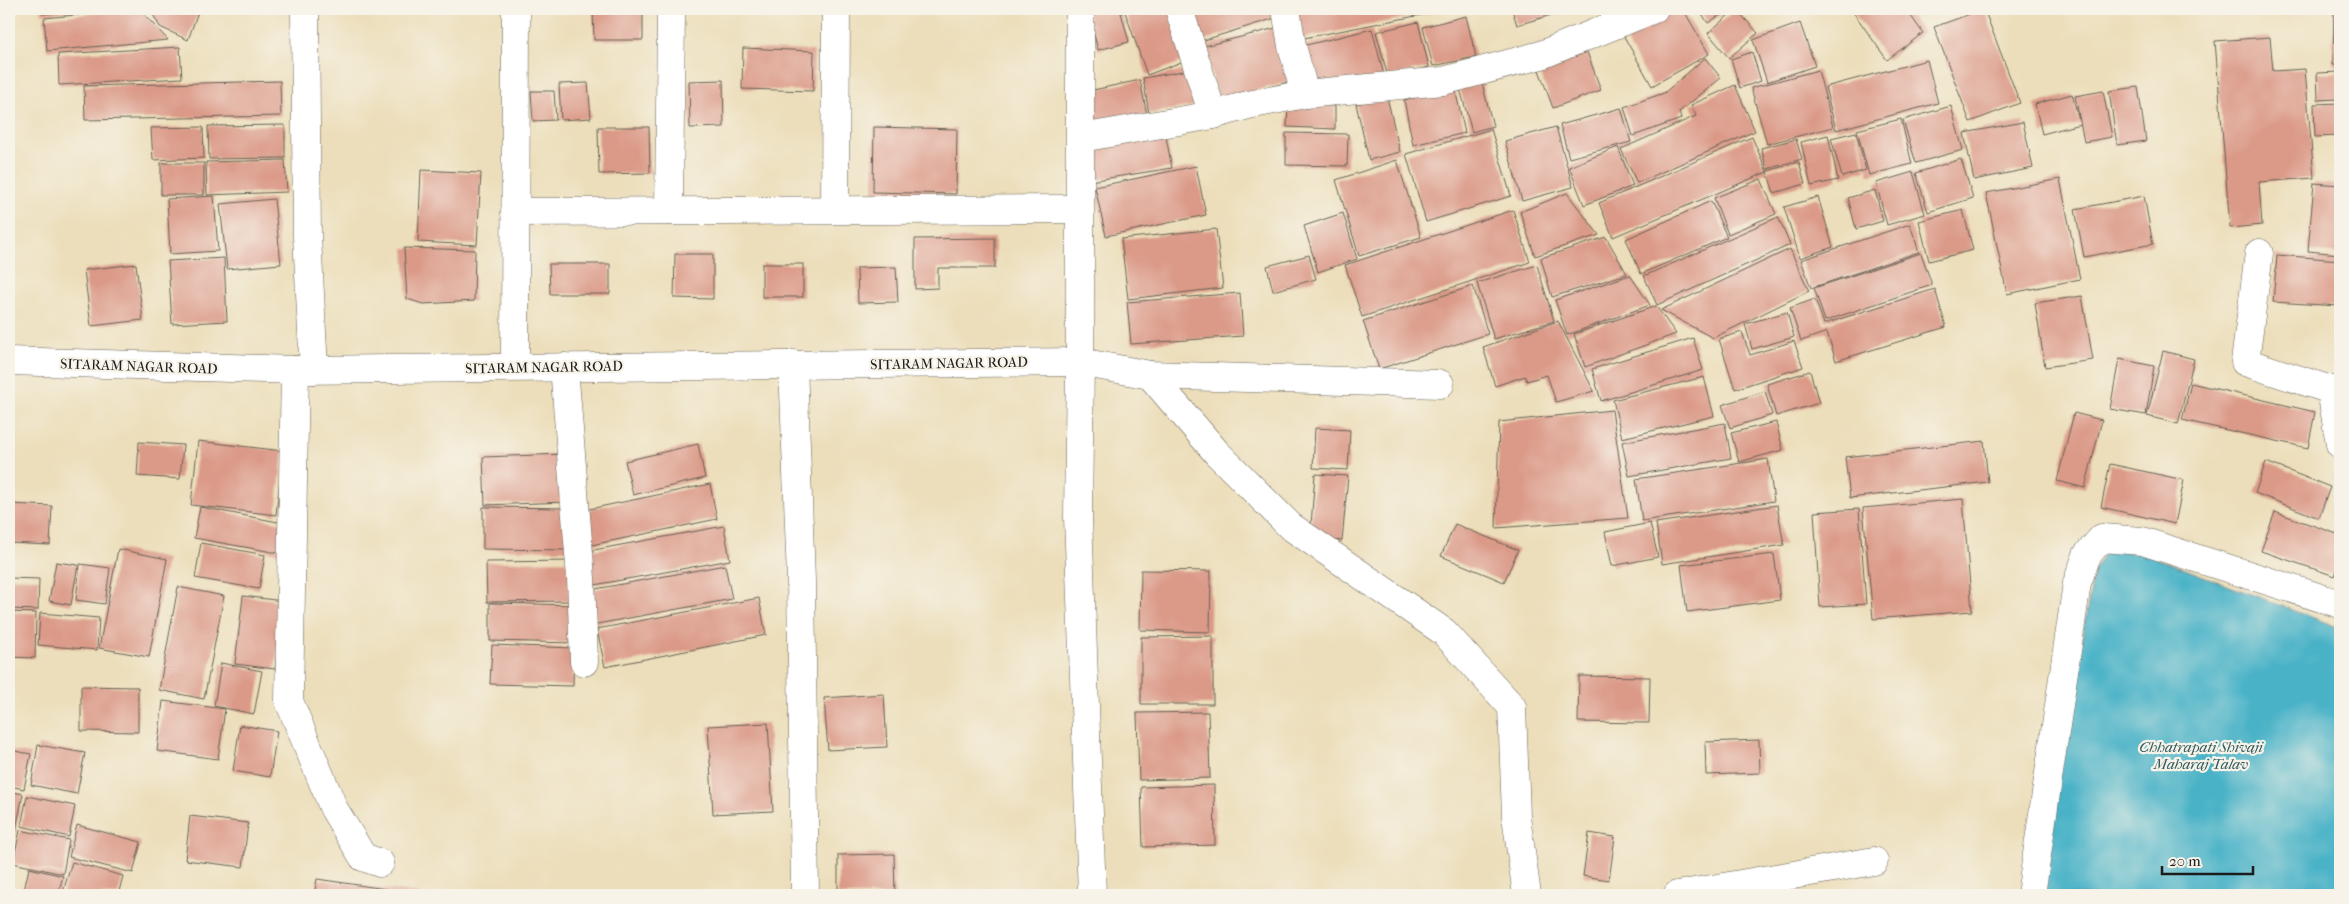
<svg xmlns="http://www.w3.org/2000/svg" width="2349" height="904" font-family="'IM FELL French Canon',serif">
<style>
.water{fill:#49b2c7;stroke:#326772}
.building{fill:#db9a88}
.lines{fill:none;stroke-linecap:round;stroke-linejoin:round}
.minor-casing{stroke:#656053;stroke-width:29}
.minor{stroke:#fff;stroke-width:28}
.labels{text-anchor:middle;stroke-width:4.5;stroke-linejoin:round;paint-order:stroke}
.street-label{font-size:14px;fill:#1c1c1c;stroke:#f7f3e8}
.water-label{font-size:15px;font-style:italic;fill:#2e5860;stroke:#f7f3e8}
</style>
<rect width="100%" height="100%" fill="#f7f3e8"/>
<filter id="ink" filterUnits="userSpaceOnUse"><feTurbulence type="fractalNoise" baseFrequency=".02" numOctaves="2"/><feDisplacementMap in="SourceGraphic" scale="10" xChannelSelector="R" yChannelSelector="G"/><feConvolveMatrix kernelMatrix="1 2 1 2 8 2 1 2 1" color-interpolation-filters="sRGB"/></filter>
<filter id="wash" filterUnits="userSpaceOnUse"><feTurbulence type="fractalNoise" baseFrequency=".0096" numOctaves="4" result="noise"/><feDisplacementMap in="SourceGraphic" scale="20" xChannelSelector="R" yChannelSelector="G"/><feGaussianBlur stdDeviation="1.12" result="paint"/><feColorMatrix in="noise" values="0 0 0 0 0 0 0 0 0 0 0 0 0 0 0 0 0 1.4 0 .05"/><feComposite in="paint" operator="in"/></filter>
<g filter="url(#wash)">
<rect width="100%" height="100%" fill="#ecdeba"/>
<!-- water -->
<polygon class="water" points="2127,547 2340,628 2340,895 2033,895 2095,568 2108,549"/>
<g id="blocks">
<!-- building -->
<g class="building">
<polygon points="41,9 86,9 86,10 42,14"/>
<polygon points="139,9 168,40 47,51 44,18"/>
<polygon points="150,9 199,9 188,40 160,27"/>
<polygon points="1100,9 1120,9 1129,42 1098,50 1088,12"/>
<polygon points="1124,9 1175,9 1192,58 1147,75"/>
<polygon points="1188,9 1284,9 1285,15 1198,42"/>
<polygon points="1288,9 1446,9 1446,10 1294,40"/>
<polygon points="1512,9 1565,9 1565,11 1517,25"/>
<polygon points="1665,9 1683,9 1709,54 1652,86 1622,33"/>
<polygon points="1699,9 1730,9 1708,23"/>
<polygon points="1736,9 1758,33 1729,58 1708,33"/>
<polygon points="1851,9 1906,9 1923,33 1887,60"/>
<polygon points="1984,9 2020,103 1970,122 1934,27"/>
<polygon points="2334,9 2340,9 2340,65 2333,65"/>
<polygon points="643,10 643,40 594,40 593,11"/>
<polygon points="1466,16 1476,57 1433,66 1423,27"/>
<polygon points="1418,22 1429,67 1388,77 1376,32"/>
<polygon points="1800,23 1815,66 1767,82 1753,40"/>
<polygon points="1284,26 1297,80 1218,100 1205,46"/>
<polygon points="1372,29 1385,79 1332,82 1303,78 1294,48"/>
<polygon points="2270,37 2273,71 2305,69 2314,178 2259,182 2262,225 2230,228 2215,41"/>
<polygon points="180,47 182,78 59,85 58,54"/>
<polygon points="743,48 814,51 813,91 742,89"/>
<polygon points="1587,52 1601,90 1553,108 1539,70"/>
<polygon points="1752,52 1761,81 1740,88 1731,59"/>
<polygon points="1705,58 1721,78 1679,112 1681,119 1633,136 1624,107 1664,93"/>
<polygon points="1927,60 1938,103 1836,130 1825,87"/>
<polygon points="1195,69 1202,104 1149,114 1143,78"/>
<polygon points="1818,70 1833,127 1767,144 1751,88"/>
<polygon points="2340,72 2340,99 2318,100 2317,73"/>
<polygon points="723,80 724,127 690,128 689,81"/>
<polygon points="1140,80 1147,115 1091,126 1084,92"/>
<polygon points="280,81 281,116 85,120 84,86"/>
<polygon points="588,83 591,118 561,120 559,84"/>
<polygon points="1482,83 1493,126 1472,132 1460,89"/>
<polygon points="1735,85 1755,131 1637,183 1621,149 1696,116 1691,105"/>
<polygon points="2138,87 2146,141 2117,145 2109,91"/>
<polygon points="1455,89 1465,133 1413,145 1404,100"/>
<polygon points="531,91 554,91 556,120 533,121"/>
<polygon points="2103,91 2112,137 2084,142 2075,96"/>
<polygon points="2072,94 2080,124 2042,134 2035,104"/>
<polygon points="1387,97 1400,152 1369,160 1356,104"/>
<polygon points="2340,103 2340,136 2315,137 2314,104"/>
<polygon points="1288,104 1335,106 1335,129 1287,127"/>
<polygon points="1951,106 1963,150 1916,163 1903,120"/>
<polygon points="1621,108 1631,142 1569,158 1560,125"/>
<polygon points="1901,119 1912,164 1869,175 1857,130"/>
<polygon points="2023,122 2033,168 1974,180 1964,133"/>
<polygon points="285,125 285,158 209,159 208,126"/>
<polygon points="203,127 204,158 153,160 151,128"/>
<polygon points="598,127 649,127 650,173 599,174"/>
<polygon points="874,127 957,129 956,194 873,192"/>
<polygon points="1556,127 1573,187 1522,201 1505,141"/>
<polygon points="1491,129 1511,196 1426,222 1406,154"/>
<polygon points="1856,132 1866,170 1842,177 1831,138"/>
<polygon points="1286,133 1348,134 1347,166 1286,165"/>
<polygon points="1828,135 1838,180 1811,186 1801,142"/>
<polygon points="1166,137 1172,168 1090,181 1085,150"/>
<polygon points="1752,137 1767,172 1613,237 1599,203"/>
<polygon points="1796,139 1802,159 1767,169 1761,148"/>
<polygon points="1618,147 1633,186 1584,205 1569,167"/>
<polygon points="1961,159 1973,198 1928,212 1916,173"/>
<polygon points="285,160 287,192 207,195 206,162"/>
<polygon points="1397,160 1421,237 1359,256 1336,180"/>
<polygon points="1799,162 1805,184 1774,193 1767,171"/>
<rect x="161" y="163" width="43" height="32"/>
<polygon points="1196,166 1206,215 1106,236 1095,187"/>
<polygon points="421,170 481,173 477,245 418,242"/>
<polygon points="1913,172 1925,214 1887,225 1876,183"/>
<polygon points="1761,179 1776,214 1728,234 1714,198"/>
<polygon points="2060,179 2080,279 2007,294 1986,193"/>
<polygon points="2314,183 2340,185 2340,254 2308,251"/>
<polygon points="1875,190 1883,221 1856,229 1848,198"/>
<polygon points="1567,193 1599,235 1535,256 1520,212"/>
<polygon points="214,196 218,251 170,254 167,199"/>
<polygon points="2144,196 2153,244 2084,257 2075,209"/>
<polygon points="1818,197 1833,247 1800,258 1784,207"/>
<polygon points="274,199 281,264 227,269 220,204"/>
<polygon points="1711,201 1727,237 1641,274 1626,239"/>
<polygon points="1513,210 1530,262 1362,317 1345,265"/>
<polygon points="1963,210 1973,250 1929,261 1919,221"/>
<polygon points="1343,213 1357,259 1318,272 1304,226"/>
<polygon points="1778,217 1790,245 1657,305 1644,276"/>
<polygon points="1910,224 1919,252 1811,288 1801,260"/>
<polygon points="1216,229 1223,288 1128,299 1121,239"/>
<polygon points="1606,237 1627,274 1552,297 1541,258"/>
<polygon points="995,238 995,268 938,268 938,288 915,289 915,239"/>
<polygon points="404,248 475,250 474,301 423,304 407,299"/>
<polygon points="1790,249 1809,291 1713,338 1661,310"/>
<polygon points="1921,253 1932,285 1825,321 1814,288"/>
<polygon points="675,254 713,254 713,299 674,298"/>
<polygon points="1309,255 1316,279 1273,291 1267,266"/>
<polygon points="2277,255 2340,260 2340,306 2273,302"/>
<polygon points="224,258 227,321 172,324 168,261"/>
<polygon points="136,264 143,320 91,326 84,270"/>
<polygon points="549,264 610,264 610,294 550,294"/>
<rect x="762" y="264" width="41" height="33"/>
<polygon points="1537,265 1554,321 1494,339 1477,283"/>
<polygon points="896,267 898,302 858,303 857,268"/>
<polygon points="1630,275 1650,305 1567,335 1555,300"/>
<polygon points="1473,286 1488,334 1379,369 1363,321"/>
<polygon points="1935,289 1946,327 1836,361 1827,332 1801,341 1790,308 1815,299 1824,324"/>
<polygon points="1240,293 1243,336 1131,344 1127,302"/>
<polygon points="2082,296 2093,360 2045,367 2035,303"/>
<polygon points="1656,306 1676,334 1585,367 1574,334"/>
<polygon points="1787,312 1794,337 1752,349 1745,324"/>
<polygon points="1558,321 1594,391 1556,402 1547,375 1527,381 1525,376 1495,386 1483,347"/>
<polygon points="1742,332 1750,355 1794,341 1803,367 1735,389 1719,339"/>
<polygon points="1693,338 1703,370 1601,401 1592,369"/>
<polygon points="2163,351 2194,359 2178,424 2147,416"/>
<polygon points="2119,359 2154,366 2146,415 2110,409"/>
<polygon points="1810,371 1819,403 1776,416 1767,384"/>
<polygon points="1704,377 1714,416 1622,438 1613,400"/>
<polygon points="2191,383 2315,412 2308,448 2182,420"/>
<polygon points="1765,391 1772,415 1730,428 1722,405"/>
<polygon points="1612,410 1628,518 1496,528 1499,422"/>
<polygon points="2074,413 2102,420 2085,488 2057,481"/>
<polygon points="1776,422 1783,450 1739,462 1731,433"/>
<polygon points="1725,423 1731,458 1629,476 1622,442"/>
<polygon points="1315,428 1350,430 1348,470 1313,468"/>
<polygon points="198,441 283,451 276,515 191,505"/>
<polygon points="1984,441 1988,482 1850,498 1845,457"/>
<polygon points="139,442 183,445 180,479 137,476"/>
<polygon points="698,444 705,478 633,495 625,461"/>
<polygon points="565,454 567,502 485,505 483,457"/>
<polygon points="1768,459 1774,501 1642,521 1636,479"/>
<polygon points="2266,462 2330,487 2319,518 2255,493"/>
<polygon points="2110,464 2184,480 2175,524 2101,507"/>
<polygon points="1315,474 1348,476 1342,541 1310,538"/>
<polygon points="710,484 717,519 587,546 580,511"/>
<polygon points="1963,499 1972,611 1873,619 1863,508"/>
<polygon points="9,504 52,506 50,545 9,543"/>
<polygon points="1777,505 1784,545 1662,564 1656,523"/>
<polygon points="200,507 283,523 278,553 194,538"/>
<polygon points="483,507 567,508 568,550 483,549"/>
<polygon points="1859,509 1866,604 1820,607 1814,512"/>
<polygon points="2275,512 2340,535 2340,562 2335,576 2261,551"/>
<polygon points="1650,523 1658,557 1612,566 1605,532"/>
<polygon points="1455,524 1518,550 1504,582 1441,556"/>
<polygon points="724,526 730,560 589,586 583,552"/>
<polygon points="201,543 265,555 259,589 195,578"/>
<polygon points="118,549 167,559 149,657 99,648"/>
<polygon points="1774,554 1780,600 1687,612 1681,565"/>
<polygon points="573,561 574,601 487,602 486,562"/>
<polygon points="56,562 78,565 71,605 49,601"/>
<polygon points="80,564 110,568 105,604 76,600"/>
<polygon points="725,565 732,599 597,624 590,590"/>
<polygon points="1141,570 1211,571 1210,632 1140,630"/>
<polygon points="9,578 39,579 38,610 9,609"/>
<polygon points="178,587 224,596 204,699 159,690"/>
<polygon points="243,596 283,601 275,669 235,664"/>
<polygon points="759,598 766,635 605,667 597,629"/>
<polygon points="490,603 576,605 575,643 490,641"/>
<polygon points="9,612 36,613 35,658 9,657"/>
<polygon points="40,613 99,618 97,650 38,645"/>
<polygon points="1213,636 1213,704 1141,704 1141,637"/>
<polygon points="492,645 574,648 573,686 490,684"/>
<polygon points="221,663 262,671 254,714 214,706"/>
<polygon points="1579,676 1650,677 1649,723 1578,722"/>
<polygon points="81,686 138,687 138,732 81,731"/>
<polygon points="884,694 887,747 828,750 824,698"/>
<polygon points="163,701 225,709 218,759 157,751"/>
<polygon points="1208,712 1210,778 1139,780 1137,713"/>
<polygon points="768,723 773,811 713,814 708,726"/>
<polygon points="240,725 277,731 270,777 233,771"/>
<polygon points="1759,740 1760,773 1706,775 1705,742"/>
<polygon points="38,745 85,753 77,794 31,785"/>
<polygon points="9,750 31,754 24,789 9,786"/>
<polygon points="1214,785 1215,845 1143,847 1141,787"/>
<polygon points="9,791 23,794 10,860 9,860"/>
<polygon points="27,796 75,806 69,837 21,826"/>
<polygon points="190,816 248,823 243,867 185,860"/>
<polygon points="77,825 141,842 133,873 69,857"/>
<polygon points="20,830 69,840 63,874 13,863"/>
<polygon points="1589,833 1615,837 1609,880 1583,876"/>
<polygon points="894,854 895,895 838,895 838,855"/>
<polygon points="72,862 123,876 118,895 74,895 63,892"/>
<polygon points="29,868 63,876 58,895 23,895"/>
<polygon points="317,879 420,894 420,895 314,895"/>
</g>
</g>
</g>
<g filter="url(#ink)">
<use href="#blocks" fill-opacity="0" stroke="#656053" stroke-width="1"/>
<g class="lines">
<defs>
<g id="minor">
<polyline points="305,9 307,236 314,370"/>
<polyline points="1080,9 1080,362 1078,517 1092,895"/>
<polyline points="1179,9 1213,115"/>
<polyline points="1286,9 1292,46 1305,94"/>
<polyline points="1081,138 1213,115 1248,105 1305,94 1443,81 1541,55 1654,9"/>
<polyline points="835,210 836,9"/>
<polyline points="669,211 671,9"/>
<polyline points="515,212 1079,209"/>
<polyline points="2259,253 2245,362 2331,390 2340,444"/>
<polyline points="9,361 295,370 1080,362 1150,375 1440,384"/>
<polyline points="793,364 801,580 805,895"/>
<polyline points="515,367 516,9"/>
<polyline points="564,367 581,578 584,662"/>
<polyline points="295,370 289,701 334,809 363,857 380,863"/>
<polyline points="1150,375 1217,453 1290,526 1444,632 1512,707 1516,816 1527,895"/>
<polyline points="1677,895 1874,861"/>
<polyline points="2031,895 2077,583 2087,555 2102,538 2142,541 2340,604"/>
</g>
</defs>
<!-- minor casing -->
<use href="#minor" class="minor-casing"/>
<!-- minor -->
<use href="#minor" class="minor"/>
</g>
</g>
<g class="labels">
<!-- street labels -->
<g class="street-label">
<text transform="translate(949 363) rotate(-1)" y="5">SITARAM NAGAR ROAD</text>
<text transform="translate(139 366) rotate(2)" y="5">SITARAM NAGAR ROAD</text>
<text transform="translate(544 367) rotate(-1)" y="5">SITARAM NAGAR ROAD</text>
</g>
<!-- water labels -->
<g class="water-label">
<text x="2201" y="752">Chhatrapati Shivaji<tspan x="2201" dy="17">Maharaj Talav</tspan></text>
</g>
</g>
<!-- margin -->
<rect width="2349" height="904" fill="none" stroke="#f7f3e8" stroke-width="30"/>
<!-- scale -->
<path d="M2162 866v8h91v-8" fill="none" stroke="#1c1c1c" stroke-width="2.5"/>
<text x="2169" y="866" font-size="15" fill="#1c1c1c" stroke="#f7f3e8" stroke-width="4" paint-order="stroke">20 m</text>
</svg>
